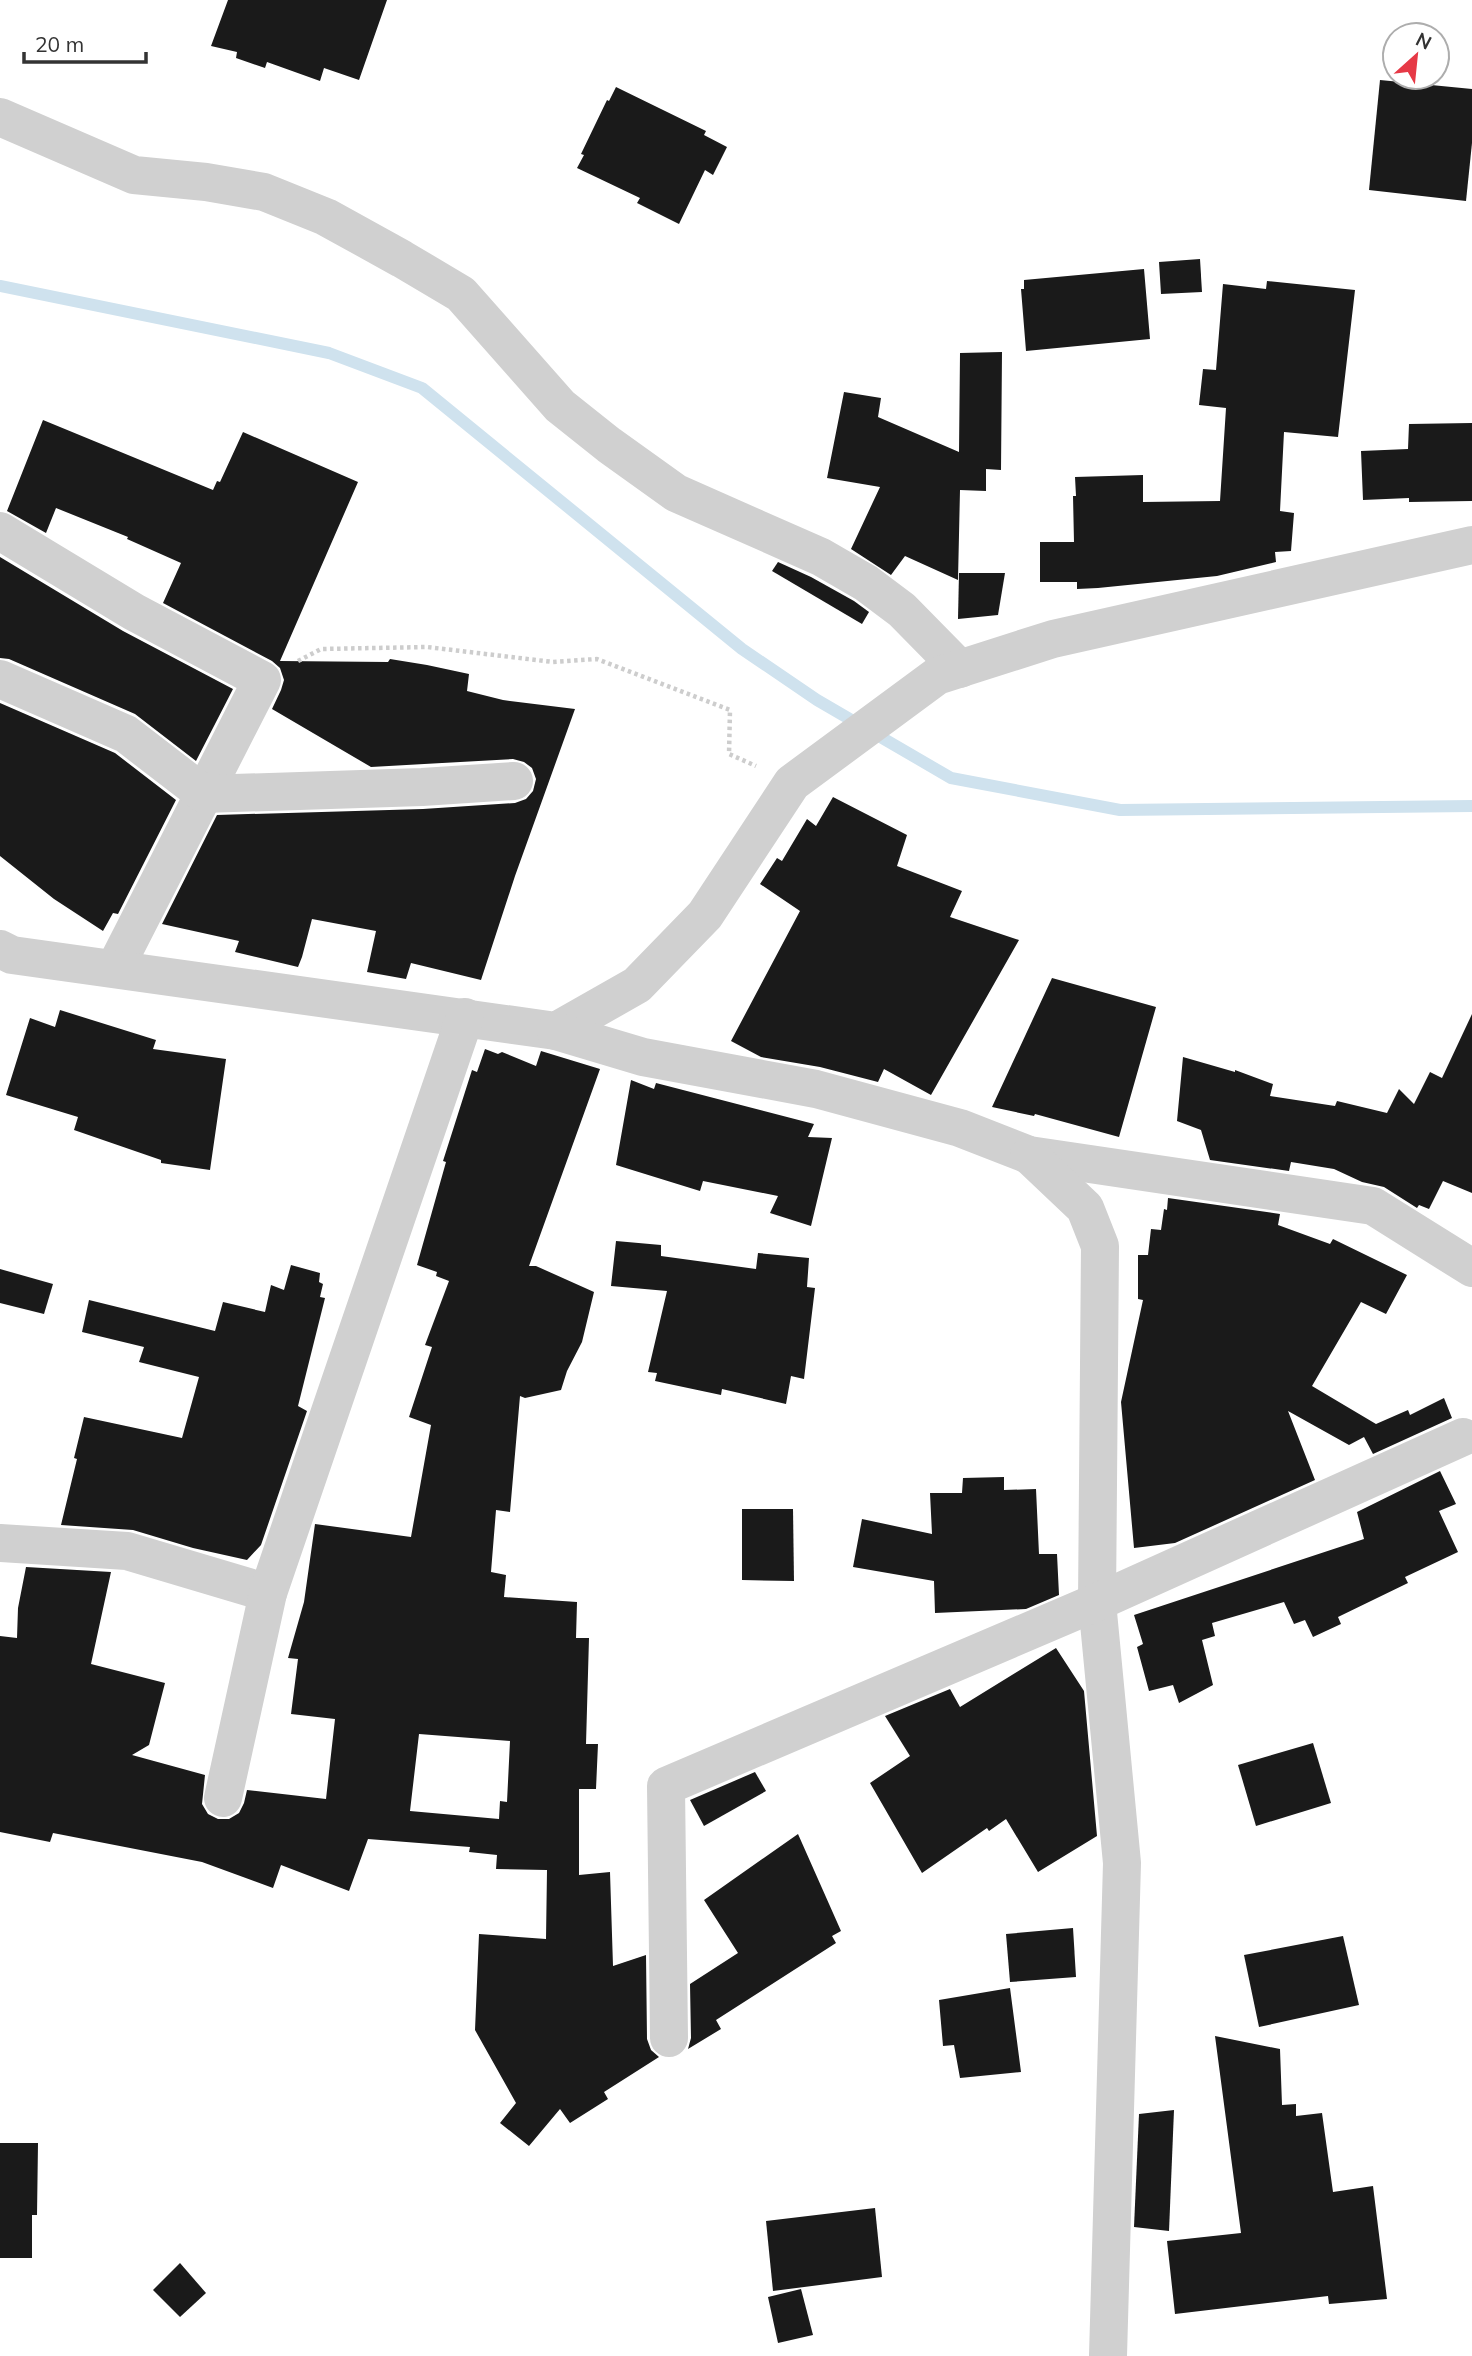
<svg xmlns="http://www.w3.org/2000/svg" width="1472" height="2356" font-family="Mulish,sans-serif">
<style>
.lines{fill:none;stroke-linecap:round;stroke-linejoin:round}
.stream{stroke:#cfe2ee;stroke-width:12}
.building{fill:#1a1a1a;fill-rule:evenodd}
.path{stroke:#cdcdcd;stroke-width:4.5;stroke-dasharray:3.5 3.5;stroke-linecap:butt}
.minor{stroke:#d0d0d0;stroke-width:38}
</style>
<rect width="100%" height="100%" fill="#fff"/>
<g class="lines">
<!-- stream -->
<polyline class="stream" points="0,286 329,353 422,388 742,649 817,700 951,778 1120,810 1472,806"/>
</g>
<!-- building -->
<g class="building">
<polygon points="228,0 387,0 359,80 324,68 320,81 267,62 265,68 236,58 237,52 211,46"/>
<polygon points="1380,80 1472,89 1472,143 1466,201 1369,190"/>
<polygon points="616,87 706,131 704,135 727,147 713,175 705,170 679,224 637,203 640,198 577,168 584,155 581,154 607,100 609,101"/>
<polygon points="1200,259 1202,292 1161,294 1159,262"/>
<polygon points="1144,269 1150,339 1026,351 1021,289 1024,289 1024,280"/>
<polygon points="1267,281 1355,290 1338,437 1284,432 1280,511 1294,513 1291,551 1275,552 1276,562 1217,576 1098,588 1077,589 1077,582 1040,582 1040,542 1074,542 1073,496 1076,496 1075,477 1143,475 1143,502 1220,501 1226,408 1199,405 1203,369 1216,370 1223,284 1266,289"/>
<polygon points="1002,352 1001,470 986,469 986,491 960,490 958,580 905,556 891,575 851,549 880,487 827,478 844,392 881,398 878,417 959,452 960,353"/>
<polygon points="43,420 213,490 217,481 220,482 243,432 358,482 280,661 388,662 390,659 427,665 469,674 467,691 503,700 575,709 515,876 481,980 411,963 406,979 367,972 376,931 312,919 302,957 298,967 235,952 239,941 162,924 217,815 423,809 515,803 526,799 533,791 536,779 532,768 524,762 513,759 371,767 272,709 281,690 284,680 280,668 272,661 163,603 181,563 127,539 128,537 56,508 46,533 7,511"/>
<polygon points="1472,423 1472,501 1409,502 1409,498 1363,500 1361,451 1408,449 1409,424"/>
<polygon points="0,557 123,631 233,689 196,761 135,714 9,659 0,658"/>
<polygon points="778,562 811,577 854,601 869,612 862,624 772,571"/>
<polygon points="959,573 1005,573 998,615 958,619"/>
<polygon points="0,703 115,753 176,800 118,914 113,913 103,931 54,899 0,856"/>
<polygon points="833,797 907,835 897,866 962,891 950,917 1019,940 931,1095 884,1069 878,1082 820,1067 761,1057 731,1041 800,911 760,884 777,858 782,861 807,819 816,826"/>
<polygon points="1052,978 1156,1007 1119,1137 1035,1114 1034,1116 992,1107"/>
<polygon points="60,1010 156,1040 153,1049 226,1059 210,1170 161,1163 161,1160 74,1130 78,1117 6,1095 30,1018 55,1027"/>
<polygon points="1472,1014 1472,1193 1443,1181 1429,1209 1419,1205 1417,1208 1384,1187 1362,1182 1334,1169 1291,1162 1289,1171 1210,1160 1201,1130 1177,1121 1183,1057 1235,1072 1235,1070 1273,1084 1270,1096 1335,1106 1337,1101 1387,1113 1399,1089 1414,1104 1430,1072 1442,1078"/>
<path d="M485 1049 498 1054 502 1052 536 1066 541 1051 600 1069 529 1266H536L594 1292 582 1342 567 1371 561 1390 525 1398 520 1396 510 1512 496 1510 491 1572 506 1575 504 1597 577 1602 576 1638H589L586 1744H598L596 1789H579V1875L610 1872 613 1966 646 1955 647 2039 651 2050 659 2057 604 2092 608 2099 570 2123 560 2109 529 2146 500 2123 516 2103 475 2030 479 1934 546 1939 547 1870 496 1869 497 1855 469 1852 470 1847 368 1839 349 1891 281 1865 273 1888 202 1862 53 1833 50 1842 0 1832V1636L17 1638 18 1608 26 1567 111 1572 91 1664 165 1683 149 1745 132 1755 205 1775 202 1804 208 1814 218 1819H229L239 1813 244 1803 247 1790 326 1799 335 1719 291 1714 298 1659 288 1658 304 1602 315 1524 411 1537 431 1425 409 1417 432 1347 425 1345 449 1281 436 1276 437 1272 417 1265 446 1162 443 1161 472 1070 477 1072ZM419 1734 510 1741 507 1802 500 1801 499 1819 410 1811Z"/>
<polygon points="631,1080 654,1089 656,1083 814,1124 808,1137 832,1138 811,1226 770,1213 778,1196 703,1181 700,1191 616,1165"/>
<polygon points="1168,1198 1280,1214 1278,1225 1330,1244 1333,1239 1407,1275 1386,1314 1361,1302 1312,1386 1376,1424 1408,1410 1410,1415 1444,1398 1452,1418 1373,1454 1364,1437 1349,1445 1288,1411 1315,1480 1175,1543 1134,1548 1121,1402 1143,1300 1138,1299 1138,1255 1148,1255 1151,1229 1161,1230 1164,1209 1167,1210"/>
<polygon points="616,1241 661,1245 661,1256 756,1269 758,1253 809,1258 807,1287 815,1288 804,1379 791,1376 786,1404 722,1389 721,1395 655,1381 657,1373 648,1372 667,1291 611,1286"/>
<polygon points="291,1265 320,1273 319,1282 323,1284 320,1297 325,1298 298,1406 307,1411 261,1545 247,1560 193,1548 133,1530 61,1525 77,1459 74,1458 84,1417 182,1438 199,1377 139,1362 144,1347 82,1332 89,1300 215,1331 223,1302 265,1312 271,1285 284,1290"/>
<polygon points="0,1269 53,1284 44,1314 0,1303"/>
<polygon points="1440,1471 1456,1504 1439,1511 1458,1552 1405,1577 1408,1583 1338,1617 1341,1624 1313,1637 1305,1620 1294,1624 1284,1602 1212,1623 1215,1636 1202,1640 1213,1685 1179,1703 1173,1685 1149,1691 1137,1647 1143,1644 1134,1615 1364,1539 1357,1512"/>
<polygon points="1004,1477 1004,1490 1036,1489 1039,1554 1057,1554 1059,1595 1026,1609 935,1613 934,1581 853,1567 862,1519 932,1534 930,1493 962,1493 963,1478"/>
<polygon points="742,1509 793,1509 794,1581 742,1580"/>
<polygon points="1056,1648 1084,1691 1097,1836 1038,1872 1006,1819 989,1831 987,1828 922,1873 870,1783 910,1756 885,1716 950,1689 960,1707"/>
<polygon points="1313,1743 1331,1803 1256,1826 1238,1765"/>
<polygon points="755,1772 766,1791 704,1826 690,1800"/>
<polygon points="798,1834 841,1931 832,1936 836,1943 716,2020 721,2029 688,2049 691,2038 690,1984 738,1953 704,1900"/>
<polygon points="1073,1928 1076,1977 1010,1982 1006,1934"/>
<polygon points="1343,1936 1359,2005 1259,2027 1244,1955"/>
<polygon points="1010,1988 1021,2072 960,2078 954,2045 943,2046 939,2000"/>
<polygon points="1215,2036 1280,2049 1282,2105 1296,2104 1296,2116 1322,2113 1333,2192 1373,2186 1387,2299 1329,2304 1328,2296 1175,2314 1167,2241 1241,2233"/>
<polygon points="1174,2110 1169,2231 1134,2227 1139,2114"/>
<polygon points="0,2143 38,2143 37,2215 32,2215 32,2258 0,2258"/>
<polygon points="875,2208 882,2277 773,2291 766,2221"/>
<polygon points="180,2263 206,2293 180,2317 153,2290"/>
<polygon points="801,2289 813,2335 778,2343 768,2297"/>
</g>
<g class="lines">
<!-- path -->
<polyline class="path" points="298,661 321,649 427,647 553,662 597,659 730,710 729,754 756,766"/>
<!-- minor -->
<g class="minor">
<polyline points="0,117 134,175 206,182 264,192 326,217 402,259 461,294 560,406 609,445 676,493 821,557 866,583 902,610 960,669"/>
<polyline points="0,531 134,612 262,680 115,968"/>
<polyline points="0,679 126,734 204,794 422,787 514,781"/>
<polyline points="0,949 12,955 556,1031 637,985 705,915 792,783 937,676 1053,639 1472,545"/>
<polyline points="556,1031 643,1057 816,1089 960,1128 1029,1155 1373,1206 1472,1268"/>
<polyline points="1029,1155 1085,1208 1100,1246 1097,1602 1122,1863 1108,2356"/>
<polyline points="0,1543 127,1551 268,1593"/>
<polyline points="223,1798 268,1593 465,1017"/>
<polyline points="669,2038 666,1786 1097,1602 1463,1437"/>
</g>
</g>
<!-- north arrow -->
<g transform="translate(1416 56) rotate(27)"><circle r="33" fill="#ffffff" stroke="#adadad" stroke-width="2"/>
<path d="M0-5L12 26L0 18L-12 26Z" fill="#e63946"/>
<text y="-10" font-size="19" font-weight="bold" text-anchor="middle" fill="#333333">N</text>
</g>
<!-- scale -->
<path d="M24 52v10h122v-10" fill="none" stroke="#333333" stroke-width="3.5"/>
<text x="35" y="52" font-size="21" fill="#333333" stroke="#ffffff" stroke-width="5" paint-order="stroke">20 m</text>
</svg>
